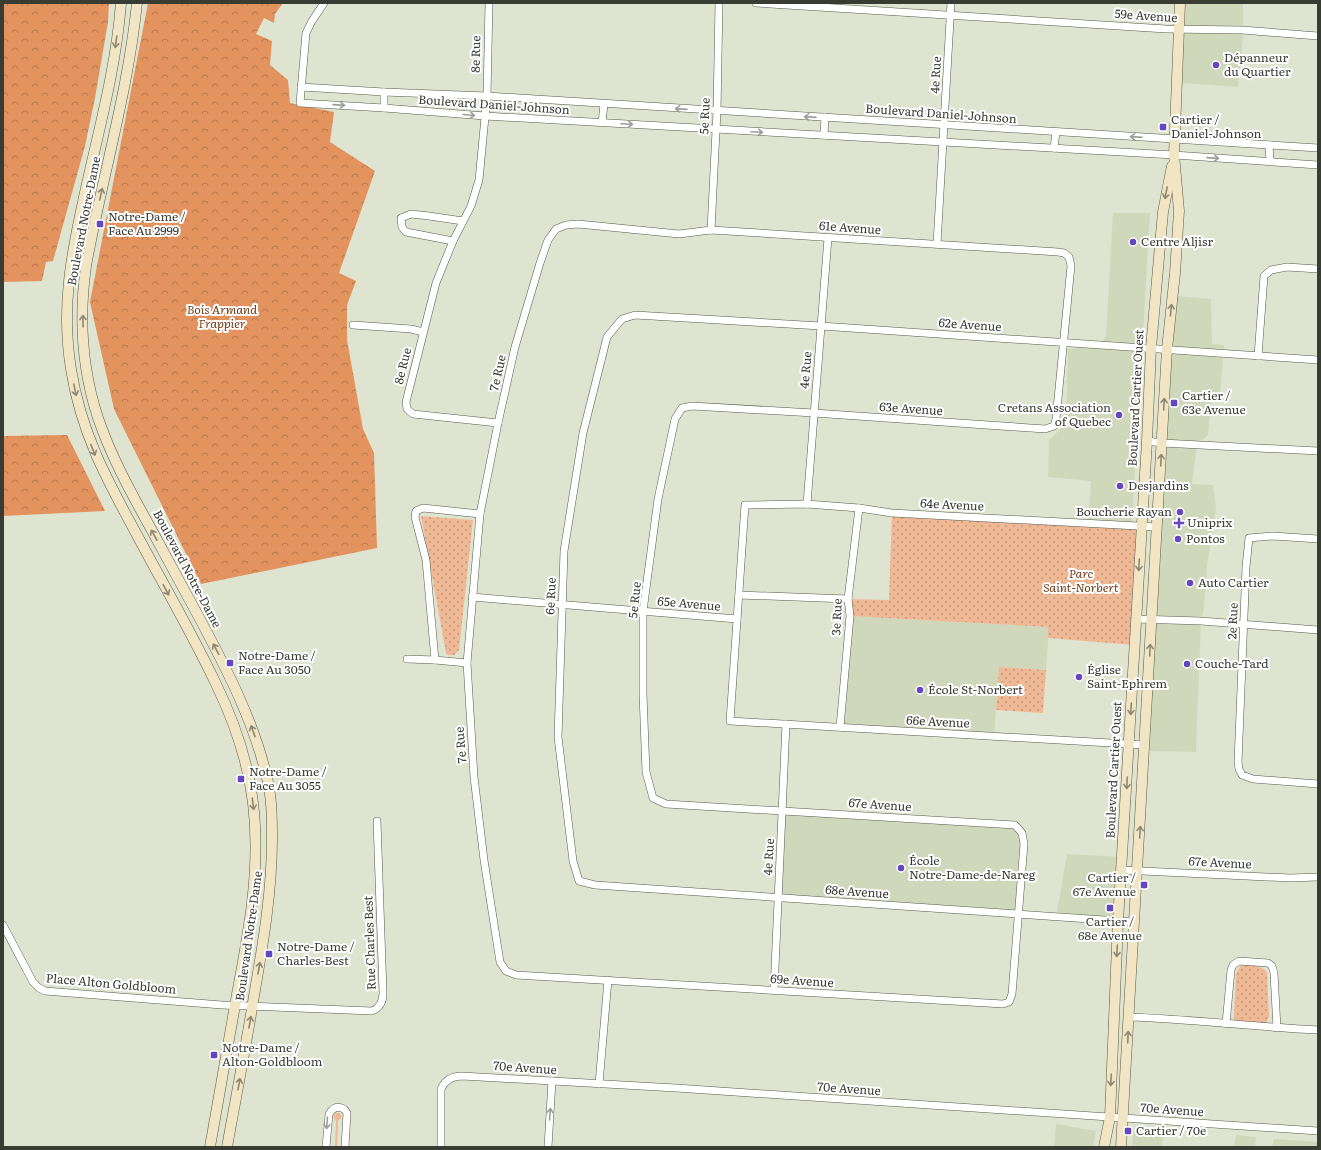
<svg xmlns="http://www.w3.org/2000/svg" width="1321" height="1150" font-family="Literata,serif">
<style>
.built{fill:#d0d8bc}
.grass{fill:#f0b996}
.forest{fill:url(#forest-crowns)}
.park{fill:url(#park-dots)}
.lines{fill:none;stroke-linecap:round;stroke-linejoin:round}
.street-casing{stroke:#565b49;stroke-width:8}
.secondary-casing{stroke:#565b49;stroke-width:11}
.street{stroke:#fff;stroke-width:7}
.secondary{stroke:#f2e5c3;stroke-width:10}
.oneway{stroke:#8c8874}
.oneway2{stroke:#9c9e99}
.poi-dot{fill:#6347c0;stroke:#fff;stroke-width:1.5}
.labels{text-anchor:middle;stroke-width:4;stroke-linejoin:round;paint-order:stroke}
.street-label{font-size:12px;fill:#393c33;stroke:#fff}
.poi-label{font-size:12px;fill:#393c33;stroke:#fff;text-anchor:start}
.park-label{font-size:12px;font-style:italic;fill:#76411b;stroke:#fff}
</style>
<defs>
<pattern id="forest-crowns" width="20" height="18" patternUnits="userSpaceOnUse"><rect width="20" height="18" fill="#e3935e"/><path d="M2 6a3 3 0 1 1 6 0M12 15a3 3 0 1 1 6 0" fill="none" stroke="#b9794e"/></pattern>
<pattern id="park-dots" width="8" height="8" patternUnits="userSpaceOnUse"><rect width="8" height="8" fill="#f0b996"/><path d="M2 2h.1M6 6h.1" fill="none" stroke="#c3987b" stroke-width="1.8" stroke-linecap="round"/></pattern>
</defs>
<rect width="100%" height="100%" fill="#dee4cf"/>
<!-- built -->
<g class="built">
<polygon points="1183,3 1243,3 1243,37 1238,87 1184,83 1177,92"/>
<polygon points="1113,213 1150,213 1132,524 1088,523 1091,481 1048,477 1049,440 1066,424 1068,349 1100,347 1106,335"/>
<polygon points="1178,296 1211,299 1212,344 1224,345 1220,398 1212,397 1208,435 1197,445 1192,484 1213,485 1216,508 1207,566 1204,608 1201,621 1196,752 1150,751 1149,741 1162,436"/>
<polygon points="850,616 1049,627 1046,670 999,667 994,736 840,727"/>
<polygon points="782,810 1015,825 1022,833 1020,915 778,898"/>
<polygon points="1067,854 1123,857 1118,921 1056,917"/>
<polygon points="1056,1124 1096,1131 1093,1147 1054,1147"/>
<polygon points="1134,1129 1163,1132 1162,1147 1132,1147"/>
<polygon points="1236,1135 1256,1137 1255,1147 1234,1147"/>
<polygon points="1274,1139 1318,1142 1318,1147 1272,1147"/>
</g>
<!-- grass -->
<polygon class="grass" points="336,1113 340,1113 342,1117 338,1121 337,1147 335,1147 336,1121 333,1116"/>
<!-- forest -->
<g class="forest">
<polygon points="3,3 109,3 108,22 95,98 85,146 53,261 46,262 42,281 3,282"/>
<polygon points="148,3 283,3 275,14 274,23 264,18 256,34 272,41 270,65 288,80 290,103 334,112 330,142 375,171 339,273 356,281 347,305 347,340 363,429 374,453 377,548 201,584 114,409 90,302"/>
<polygon points="67,435 105,511 3,516 3,436"/>
</g>
<!-- park -->
<g class="park">
<polygon points="892,513 1141,526 1134,645 1048,638 1048,627 850,616 848,599 889,600"/>
<polygon points="421,516 473,520 459,650 454,655 448,655 446,653"/>
<polygon points="999,667 1046,670 1043,713 996,710"/>
<path d="M1244 965C1252 966 1261 965 1267 972L1269 1017 1266 1023 1235 1021 1234 1017 1236 974 1240 966Z"/>
</g>
<g class="lines">
<defs>
<g id="street">
<polyline points="324,3 312,21 306,33 300,103 384,108 485,116 1174,155 1318,165"/>
<polyline points="489,3 487,96 479,180 471,206 453,241 436,283 406,402 407,409 413,414 498,423"/>
<polyline points="756,3 1166,29 1242,30 1318,36"/>
<polyline points="301,87 384,92 487,96 1318,148"/>
<polyline points="384,108 384,92"/>
<polyline points="602,123 604,104"/>
<polyline points="824,135 825,117"/>
<polyline points="1269,145 1270,161"/>
<polyline points="1054,148 1056,132"/>
<polygon points="578,224 679,234 711,230 1058,252 1064,253 1069,257 1071,266 1056,419 1054,426 1045,429 814,413 692,406 682,408 675,419 658,499 643,611 643,694 646,772 653,798 666,804 1015,825 1022,833 1024,844 1012,994 1009,1002 1003,1004 516,975 506,971 500,962 484,860 474,777 467,663 480,514 498,423 515,347 540,263 548,240 556,229 566,225"/>
<polyline points="711,230 717,111 719,3"/>
<polyline points="453,241 406,232 402,227 401,218 411,214 429,216 463,221"/>
<polyline points="937,244 951,3"/>
<polyline points="353,325 411,329 423,332"/>
<polyline points="1258,356 1264,276 1271,270 1287,267 1318,269"/>
<polyline points="1147,441 1162,443 1318,451"/>
<polyline points="807,504 828,238"/>
<polyline points="1318,539 1273,536 1249,538 1246,567 1238,762 1239,769 1242,775 1253,779 1318,784"/>
<polyline points="739,595 848,599"/>
<polyline points="472,597 737,619"/>
<polyline points="1136,619 1201,621 1318,630"/>
<polyline points="407,659 435,660 467,663"/>
<polyline points="435,660 426,560 415,517 416,511 423,508 480,514"/>
<polyline points="840,727 850,616 848,599 859,508"/>
<polyline points="1145,745 730,721 745,505 807,504 859,508 892,513 1157,527"/>
<polyline points="1122,870 1290,878 1318,877"/>
<polyline points="1134,922 595,885 579,881 573,861 558,737 564,551 583,433 607,337 622,319 635,315 821,326 1318,360"/>
<path d="M3 925 33 982 39 988 45 991 222 1005 372 1011C380 1008 383 1002 383 993L377 821"/>
<polyline points="774,990 786,724"/>
<path d="M1129 1017C1192 1019 1255 1027 1318 1030"/>
<polyline points="1226,1024 1231,970 1233,965 1239,961 1268,963 1272,966 1274,973 1277,1028"/>
<polyline points="599,1084 608,980"/>
<path d="M326 1147 329 1114C333 1107 338 1106 344 1109L347 1113 345 1147"/>
<path d="M441 1147V1089C445 1080 452 1076 462 1076L676 1088 1318 1131"/>
<polyline points="548,1147 552,1081"/>
</g>
<g id="secondary">
<path d="M121 3C116 69 98 133 84 197 71 256 61 308 71 369 81 433 107 480 137 535 163 584 192 633 216 684 234 721 248 762 253 803 261 867 249 931 237 994 228 1045 219 1096 210 1147"/>
<path d="M137 3C128 92 102 178 86 266 79 316 82 369 98 418 111 456 130 491 150 527 167 558 184 590 201 621 227 670 253 720 266 774 272 796 272 817 272 839 272 892 263 944 254 996 246 1046 236 1097 227 1147"/>
<polyline points="1104,1147 1110,1117 1118,921 1147,441 1151,348 1163,212 1172,166"/>
<polyline points="1121,1147 1167,349 1175,273 1179,211 1174,155 1180,3"/>
</g>
</defs>
<!-- street casing -->
<use href="#street" class="street-casing"/>
<!-- secondary casing -->
<use href="#secondary" class="secondary-casing"/>
<!-- street -->
<use href="#street" class="street"/>
<!-- secondary -->
<use href="#secondary" class="secondary"/>
</g>
<!-- one-way arrows -->
<defs><path id="oneway-shaft" d="M-6 0H5M1.5-3L5.5 0L1.5 3" fill="none" stroke-width="1.6" stroke-linecap="round" stroke-linejoin="round"/></defs>
<g class="oneway">
<use href="#oneway-shaft" transform="translate(116 42) rotate(98)"/>
<use href="#oneway-shaft" transform="translate(1166 193) rotate(101)"/>
<use href="#oneway-shaft" transform="translate(101 194) rotate(-78)"/>
<use href="#oneway-shaft" transform="translate(1171 310) rotate(-84)"/>
<use href="#oneway-shaft" transform="translate(83 321) rotate(-91)"/>
<use href="#oneway-shaft" transform="translate(75 390) rotate(78)"/>
<use href="#oneway-shaft" transform="translate(1164 404) rotate(-87)"/>
<use href="#oneway-shaft" transform="translate(93 450) rotate(69)"/>
<use href="#oneway-shaft" transform="translate(1161 460) rotate(-87)"/>
<use href="#oneway-shaft" transform="translate(154 535) rotate(-119)"/>
<use href="#oneway-shaft" transform="translate(1139 565) rotate(93)"/>
<use href="#oneway-shaft" transform="translate(166 590) rotate(62)"/>
<use href="#oneway-shaft" transform="translate(216 649) rotate(-118)"/>
<use href="#oneway-shaft" transform="translate(1150 650) rotate(-87)"/>
<use href="#oneway-shaft" transform="translate(1131 709) rotate(93)"/>
<use href="#oneway-shaft" transform="translate(253 731) rotate(-110)"/>
<use href="#oneway-shaft" transform="translate(1127 783) rotate(93)"/>
<use href="#oneway-shaft" transform="translate(253 804) rotate(83)"/>
<use href="#oneway-shaft" transform="translate(1140 832) rotate(-87)"/>
<use href="#oneway-shaft" transform="translate(1117 951) rotate(93)"/>
<use href="#oneway-shaft" transform="translate(259 968) rotate(-80)"/>
<use href="#oneway-shaft" transform="translate(250 1022) rotate(-80)"/>
<use href="#oneway-shaft" transform="translate(1128 1037) rotate(-87)"/>
<use href="#oneway-shaft" transform="translate(1111 1080) rotate(93)"/>
<use href="#oneway-shaft" transform="translate(239 1084) rotate(-80)"/>
</g>
<g class="oneway2">
<use href="#oneway-shaft" transform="translate(339 105) rotate(4)"/>
<use href="#oneway-shaft" transform="translate(681 109) rotate(-176)"/>
<use href="#oneway-shaft" transform="translate(469 115) rotate(5)"/>
<use href="#oneway-shaft" transform="translate(810 117) rotate(-176)"/>
<use href="#oneway-shaft" transform="translate(627 124) rotate(3)"/>
<use href="#oneway-shaft" transform="translate(757 132) rotate(3)"/>
<use href="#oneway-shaft" transform="translate(1136 137) rotate(-176)"/>
<use href="#oneway-shaft" transform="translate(1213 158) rotate(4)"/>
<use href="#oneway-shaft" transform="translate(550 1114) rotate(-86)"/>
<use href="#oneway-shaft" transform="translate(327 1123) rotate(94)"/>
</g>
<!-- markers -->
<g class="poi-dot">
<circle cx="1216" cy="65" r="4"/>
<rect x="1159" y="123" width="8" height="8" rx="2"/>
<rect x="96" y="220" width="8" height="8" rx="2"/>
<circle cx="1133" cy="242" r="4"/>
<rect x="1170" y="399" width="8" height="8" rx="2"/>
<circle cx="1119" cy="415" r="4"/>
<circle cx="1120" cy="486" r="4"/>
<circle cx="1180" cy="512" r="4"/>
<path d="M1177 517h4v4h4v4h-4v4h-4v-4h-4v-4h4z"/>
<circle cx="1178" cy="539" r="4"/>
<circle cx="1190" cy="583" r="4"/>
<rect x="226" y="659" width="8" height="8" rx="2"/>
<circle cx="1187" cy="664" r="4"/>
<circle cx="1079" cy="677" r="4"/>
<circle cx="920" cy="690" r="4"/>
<rect x="237" y="775" width="8" height="8" rx="2"/>
<circle cx="901" cy="868" r="4"/>
<rect x="1140" y="881" width="8" height="8" rx="2"/>
<rect x="1106" y="904" width="8" height="8" rx="2"/>
<rect x="265" y="950" width="8" height="8" rx="2"/>
<rect x="210" y="1051" width="8" height="8" rx="2"/>
<rect x="1124" y="1127" width="8" height="8" rx="2"/>
</g>
<g class="labels">
<!-- street labels -->
<g class="street-label">
<text transform="translate(1146 16) rotate(4)" y="4">59e Avenue</text>
<text transform="translate(476 54) rotate(-89)" y="4">8e Rue</text>
<text transform="translate(936 75) rotate(-87)" y="4">4e Rue</text>
<text transform="translate(494 105) rotate(4)" y="4">Boulevard Daniel-Johnson</text>
<text transform="translate(941 114) rotate(4)" y="4">Boulevard Daniel-Johnson</text>
<text transform="translate(705 116) rotate(-88)" y="4">5e Rue</text>
<text transform="translate(84 221) rotate(-79)" y="4">Boulevard Notre-Dame</text>
<text transform="translate(850 228) rotate(4)" y="4">61e Avenue</text>
<text transform="translate(970 325) rotate(4)" y="4">62e Avenue</text>
<text transform="translate(403 366) rotate(-76)" y="4">8e Rue</text>
<text transform="translate(806 370) rotate(-85)" y="4">4e Rue</text>
<text transform="translate(498 373) rotate(-77)" y="4">7e Rue</text>
<text transform="translate(1136 398) rotate(-87)" y="4">Boulevard Cartier Ouest</text>
<text transform="translate(911 409) rotate(4)" y="4">63e Avenue</text>
<text transform="translate(952 505) rotate(3)" y="4">64e Avenue</text>
<text transform="translate(187 569) rotate(62)" y="4">Boulevard Notre-Dame</text>
<text transform="translate(551 596) rotate(-88)" y="4">6e Rue</text>
<text transform="translate(635 600) rotate(-84)" y="4">5e Rue</text>
<text transform="translate(689 604) rotate(5)" y="4">65e Avenue</text>
<text transform="translate(837 617) rotate(-88)" y="4">3e Rue</text>
<text transform="translate(1233 621) rotate(-88)" y="4">2e Rue</text>
<text transform="translate(938 722) rotate(3)" y="4">66e Avenue</text>
<text transform="translate(461 745) rotate(-95)" y="4">7e Rue</text>
<text transform="translate(1114 770) rotate(-87)" y="4">Boulevard Cartier Ouest</text>
<text transform="translate(880 805) rotate(4)" y="4">67e Avenue</text>
<text transform="translate(769 857) rotate(-87)" y="4">4e Rue</text>
<text transform="translate(1220 863) rotate(3)" y="4">67e Avenue</text>
<text transform="translate(857 892) rotate(4)" y="4">68e Avenue</text>
<text transform="translate(249 936) rotate(-82)" y="4">Boulevard Notre-Dame</text>
<text transform="translate(370 943) rotate(-92)" y="4">Rue Charles Best</text>
<text transform="translate(802 981) rotate(4)" y="4">69e Avenue</text>
<text transform="translate(111 984) rotate(5)" y="4">Place Alton Goldbloom</text>
<text transform="translate(525 1068) rotate(4)" y="4">70e Avenue</text>
<text transform="translate(849 1089) rotate(4)" y="4">70e Avenue</text>
<text transform="translate(1172 1110) rotate(4)" y="4">70e Avenue</text>
</g>
<!-- poi labels -->
<g class="poi-label">
<text x="1224" y="62">Dépanneur<tspan x="1224" dy="14">du Quartier</tspan></text>
<text x="1171" y="124">Cartier /<tspan x="1171" dy="14">Daniel-Johnson</tspan></text>
<text x="108" y="221">Notre-Dame /<tspan x="108" dy="14">Face Au 2999</tspan></text>
<text x="1141" y="246">Centre Aljisr</text>
<text x="1182" y="400">Cartier /<tspan x="1182" dy="14">63e Avenue</tspan></text>
<text x="1111" y="412" text-anchor="end">Cretans Association<tspan x="1111" dy="14">of Quebec</tspan></text>
<text x="1128" y="490">Desjardins</text>
<text x="1172" y="516" text-anchor="end">Boucherie Rayan</text>
<text x="1187" y="527">Uniprix</text>
<text x="1186" y="543">Pontos</text>
<text x="1198" y="587">Auto Cartier</text>
<text x="238" y="660">Notre-Dame /<tspan x="238" dy="14">Face Au 3050</tspan></text>
<text x="1195" y="668">Couche-Tard</text>
<text x="1087" y="674">Église<tspan x="1087" dy="14">Saint-Ephrem</tspan></text>
<text x="928" y="694">École St-Norbert</text>
<text x="249" y="776">Notre-Dame /<tspan x="249" dy="14">Face Au 3055</tspan></text>
<text x="909" y="865">École<tspan x="909" dy="14">Notre-Dame-de-Nareg</tspan></text>
<text x="1136" y="882" text-anchor="end">Cartier /<tspan x="1136" dy="14">67e Avenue</tspan></text>
<text x="1110" y="926" text-anchor="middle">Cartier /<tspan x="1110" dy="14">68e Avenue</tspan></text>
<text x="277" y="951">Notre-Dame /<tspan x="277" dy="14">Charles-Best</tspan></text>
<text x="222" y="1052">Notre-Dame /<tspan x="222" dy="14">Alton-Goldbloom</tspan></text>
<text x="1136" y="1135">Cartier / 70e</text>
</g>
<!-- park labels -->
<g class="park-label">
<text x="222" y="314">Bois Armand<tspan x="222" dy="14">Frappier</tspan></text>
<text x="1081" y="578">Parc<tspan x="1081" dy="14">Saint-Norbert</tspan></text>
</g>
</g>
<!-- border -->
<rect width="1321" height="1150" fill="none" stroke="#393c33" stroke-width="8"/>
</svg>
